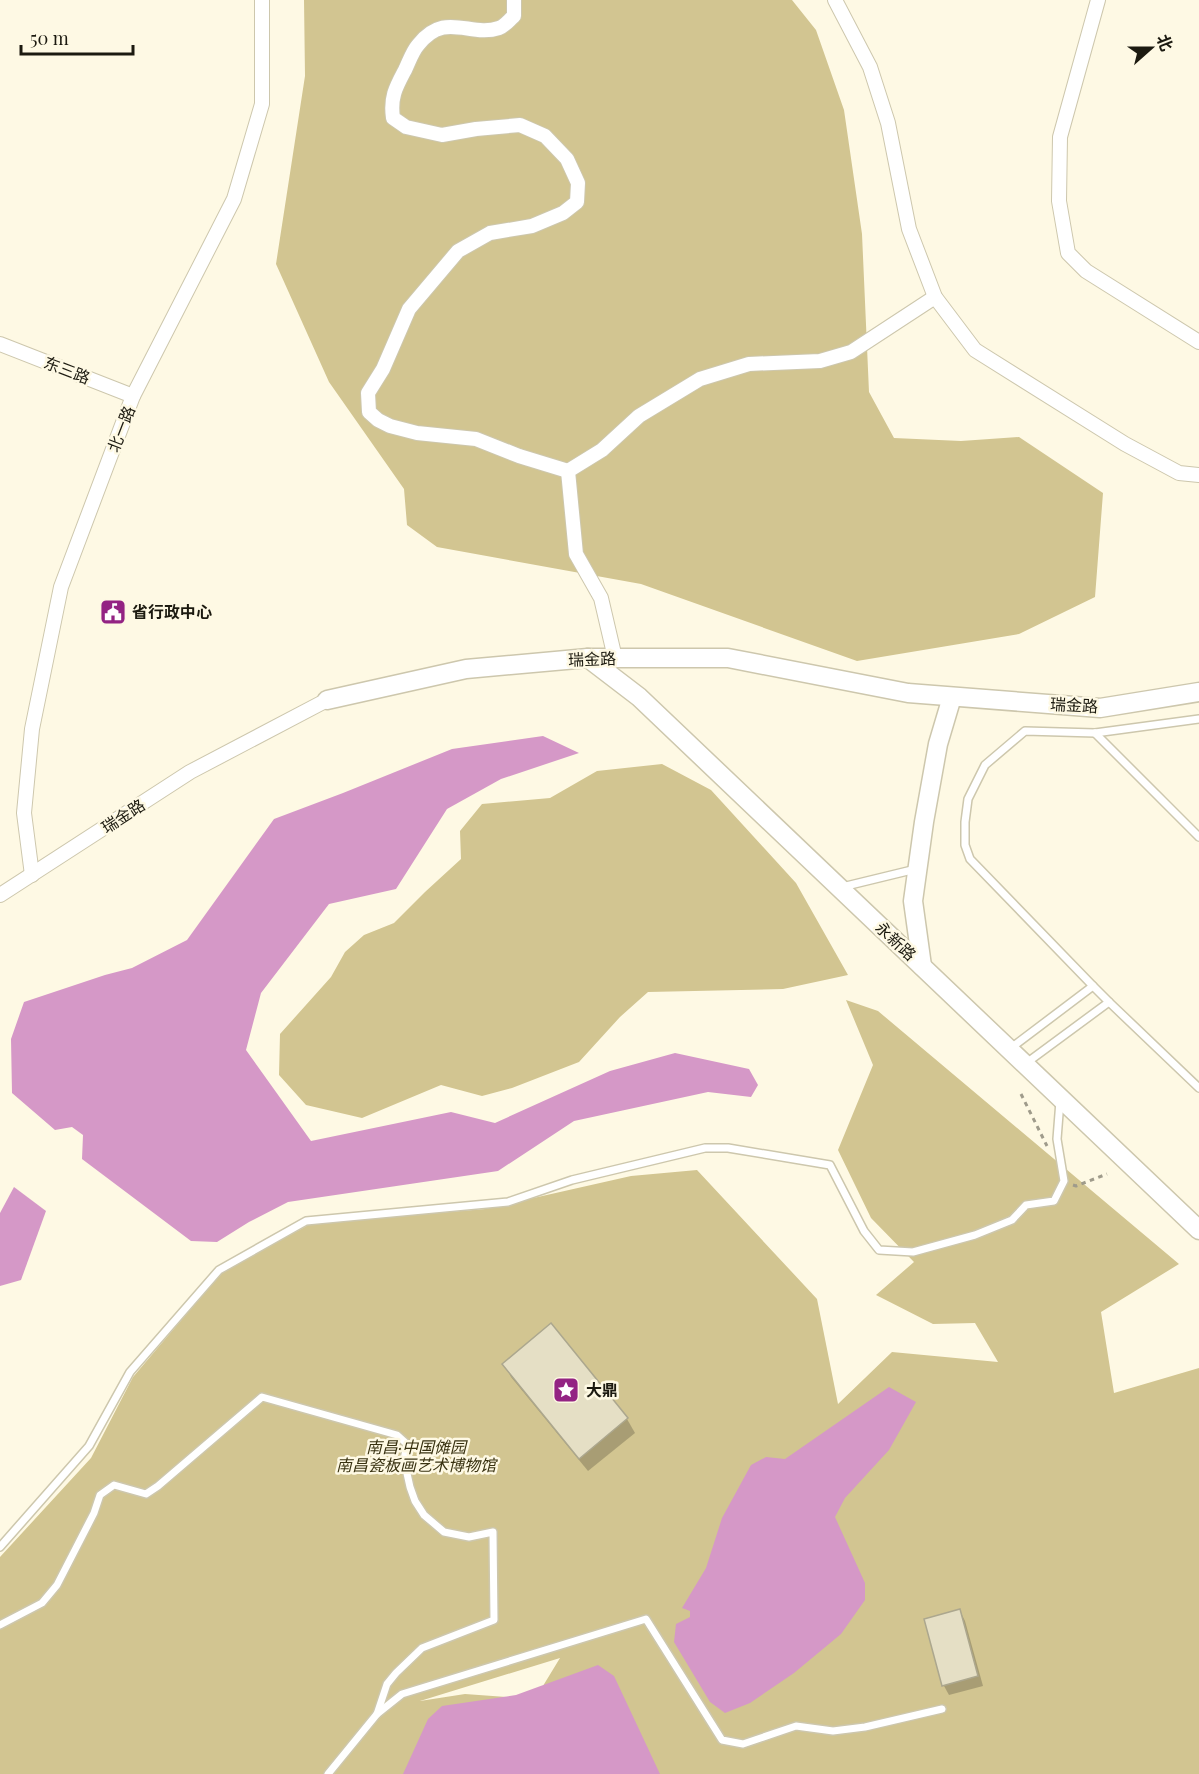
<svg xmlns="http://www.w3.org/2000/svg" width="1199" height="1774" font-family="'Playfair Display','Noto Sans SC',serif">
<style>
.green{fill:#d2c591;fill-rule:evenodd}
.water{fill:#d598c7}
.shadow{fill:#0003}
.building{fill:#e5dfc5;stroke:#aca78e;stroke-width:1.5}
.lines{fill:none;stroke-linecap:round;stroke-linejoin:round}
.lane-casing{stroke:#cdc7ad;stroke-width:10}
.street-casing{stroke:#cdc7ad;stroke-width:16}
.secondary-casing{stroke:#cdc7ad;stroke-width:21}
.path{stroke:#9f9b8b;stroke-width:3;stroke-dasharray:4.5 4.5;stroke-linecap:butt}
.lane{stroke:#fff;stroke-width:7}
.street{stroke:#fff;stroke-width:14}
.secondary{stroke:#fff;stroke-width:18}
.labels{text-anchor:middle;stroke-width:5;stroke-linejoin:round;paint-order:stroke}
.street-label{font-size:16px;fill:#1c1a10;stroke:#fef9e4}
.poi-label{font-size:16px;font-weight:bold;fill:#1c1a10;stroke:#fef9e4;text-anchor:start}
.park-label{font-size:16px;font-style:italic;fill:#393211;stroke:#fef9e4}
</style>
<rect width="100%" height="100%" fill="#fef9e4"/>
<!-- green -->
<g class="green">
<polygon points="304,0 792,0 816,30 844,110 862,234 869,392 894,438 961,441 1019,437 1103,493 1095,597 1019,634 857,661 641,584 437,547 407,525 404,489 329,382 276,264 305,76"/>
<polygon points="662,764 711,790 796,883 848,975 783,989 648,992 620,1017 579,1062 512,1088 482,1096 441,1085 362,1118 306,1105 279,1075 280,1034 331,977 345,952 364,935 394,923 425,892 461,859 460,831 482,804 550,798 597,771"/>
<path d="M846 1000 878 1011 1179 1264 1101 1312 1114 1393 1199 1368V1774H0V1557L91 1458 133 1377 222 1272 312 1223 485 1209 631 1176 697 1170 817 1299 838 1404 892 1352 998 1362 975 1323 933 1324 876 1295 914 1262 871 1218 838 1150 873 1065ZM560 1658 535 1699 465 1694 420 1701Z"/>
</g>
<!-- water -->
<g class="water">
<polygon points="543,736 579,753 501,779 447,809 396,889 329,904 261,993 246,1050 311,1141 451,1112 495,1123 610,1071 675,1053 749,1069 758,1085 751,1097 708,1092 574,1121 498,1171 288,1202 249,1222 217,1242 191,1241 82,1159 83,1135 72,1127 55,1130 12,1093 11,1039 24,1002 105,975 132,968 187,940 274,819 343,793 452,749"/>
<polygon points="14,1187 46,1211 21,1280 0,1286 0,1213"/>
<polygon points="889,1387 916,1402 889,1450 845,1498 835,1517 865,1583 865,1600 841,1634 794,1673 750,1703 725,1713 710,1702 674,1642 676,1624 690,1617 690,1611 682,1608 706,1568 722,1518 751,1465 766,1457 785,1459"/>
<polygon points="598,1665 614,1676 660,1774 403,1774 428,1719 442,1706 516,1695"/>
</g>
<!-- shadow -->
<g class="shadow">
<polygon points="551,1325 627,1419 635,1433 588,1471 511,1377 504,1364"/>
<polygon points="960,1611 965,1621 983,1686 949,1695 944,1686 926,1620"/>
</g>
<!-- building -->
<g class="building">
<polygon points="551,1323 628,1418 579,1459 502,1364"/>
<polygon points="960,1609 978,1676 942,1686 924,1619"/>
</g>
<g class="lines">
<defs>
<g id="lane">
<polyline points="1095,733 1199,837"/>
<polyline points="842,887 916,869"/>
<polyline points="1093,986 1109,1002"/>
<polyline points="1011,1048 1093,986 970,859 965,845 965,822 968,799 985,765 1025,731 1095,733 1199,719"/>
<polyline points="1025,1064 1109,1002 1199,1088"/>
<polyline points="0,1547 89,1446 130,1372 219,1270 306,1221 508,1202 572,1180 705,1148 728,1148 830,1165 864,1231 879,1250 913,1252 975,1235 1012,1220 1026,1205 1054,1201 1064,1181 1057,1139 1060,1101"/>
<polyline points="0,1625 42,1603 57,1585 94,1513 100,1495 114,1485 146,1494 158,1486 262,1397 397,1435 407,1444 404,1460 410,1487 415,1501 424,1515 444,1532 469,1537 493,1532 494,1620 422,1648 396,1673 387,1684 377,1714 328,1774"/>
<polyline points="377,1714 402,1694 646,1619 722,1740 743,1744 796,1726 833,1731 865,1727 942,1709"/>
</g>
<g id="street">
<path d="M514 0V16C509 20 505 26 499 28 470 38 445 10 418 45 412 52 409 62 405 70 396 87 390 97 393 118L406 127 442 135 476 129 520 125 545 136 567 159 578 183 577 202 563 213 532 226 490 233 458 251 409 309 383 369 368 393 369 412 378 420 390 426 417 433 476 439 519 456 568 471"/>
<polyline points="835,0 870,67 888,123 909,229 935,297 975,350 1125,444 1179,473 1199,475"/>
<polyline points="1098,0 1060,137 1059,201 1068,253 1086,271 1199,342"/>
<polyline points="0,344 133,396"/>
<polyline points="615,658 601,598 576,554 568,471 602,450 639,416 700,379 749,364 820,361 851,352 935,297"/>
<polyline points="32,875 24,813 32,729 61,587 133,396 234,199 262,104 262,0"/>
<polyline points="0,895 190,772 327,700"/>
</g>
<g id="secondary">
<polyline points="588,658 639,697 1199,1230"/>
<polyline points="327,700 466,669 588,658 728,658 908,693 1100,708 1199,692"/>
<polyline points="922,966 913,901 924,822 938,744 952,697"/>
</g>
</defs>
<!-- lane casing -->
<use href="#lane" class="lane-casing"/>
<!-- street casing -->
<use href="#street" class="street-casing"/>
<!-- secondary casing -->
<use href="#secondary" class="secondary-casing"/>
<!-- path -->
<g class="path">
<polyline points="1021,1094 1047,1146"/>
<polyline points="1073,1185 1076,1186 1107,1174"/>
</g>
<!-- lane -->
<use href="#lane" class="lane"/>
<!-- street -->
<use href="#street" class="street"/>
<!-- secondary -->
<use href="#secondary" class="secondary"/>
</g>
<!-- icons -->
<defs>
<symbol id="civic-square" viewBox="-11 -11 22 22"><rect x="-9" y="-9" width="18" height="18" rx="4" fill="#932383" stroke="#fef9e4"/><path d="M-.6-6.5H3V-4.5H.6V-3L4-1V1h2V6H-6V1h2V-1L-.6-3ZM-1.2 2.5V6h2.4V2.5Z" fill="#fff"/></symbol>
<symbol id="sight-square" viewBox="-11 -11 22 22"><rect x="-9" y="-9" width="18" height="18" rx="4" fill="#932383" stroke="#fef9e4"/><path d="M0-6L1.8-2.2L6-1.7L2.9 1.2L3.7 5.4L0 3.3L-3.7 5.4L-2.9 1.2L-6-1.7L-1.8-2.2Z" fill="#fff"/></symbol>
</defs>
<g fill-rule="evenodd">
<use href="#civic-square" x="98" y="597" width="30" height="30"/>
<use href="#sight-square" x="551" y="1375" width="30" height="30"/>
</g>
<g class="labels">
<!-- street labels -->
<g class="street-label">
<text transform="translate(67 370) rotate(21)" y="6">东三路</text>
<text transform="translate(121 429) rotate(-69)" y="6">北一路</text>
<text transform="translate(592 659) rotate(-2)" y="6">瑞金路</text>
<text transform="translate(1074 705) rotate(3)" y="6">瑞金路</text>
<text transform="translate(123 816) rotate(-33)" y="6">瑞金路</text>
<text transform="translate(896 941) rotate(43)" y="6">永新路</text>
</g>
<!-- poi labels -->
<g class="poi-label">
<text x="132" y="618">省行政中心</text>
<text x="586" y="1396">大鼎</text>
</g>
<!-- park labels -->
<g class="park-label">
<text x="416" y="1453">南昌·中国傩园<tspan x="416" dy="18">南昌瓷板画艺术博物馆</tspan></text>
</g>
</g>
<!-- north arrow -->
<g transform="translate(1151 48) rotate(69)" stroke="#fef9e4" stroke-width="4.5" paint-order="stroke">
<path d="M0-4.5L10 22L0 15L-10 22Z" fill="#1c1a10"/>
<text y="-9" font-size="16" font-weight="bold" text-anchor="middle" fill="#1c1a10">北</text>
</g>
<!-- scale -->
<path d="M21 45v9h112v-9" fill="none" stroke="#1c1a10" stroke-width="3"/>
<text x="30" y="45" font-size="18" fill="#1c1a10" stroke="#fef9e4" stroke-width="4.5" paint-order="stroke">50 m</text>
</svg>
